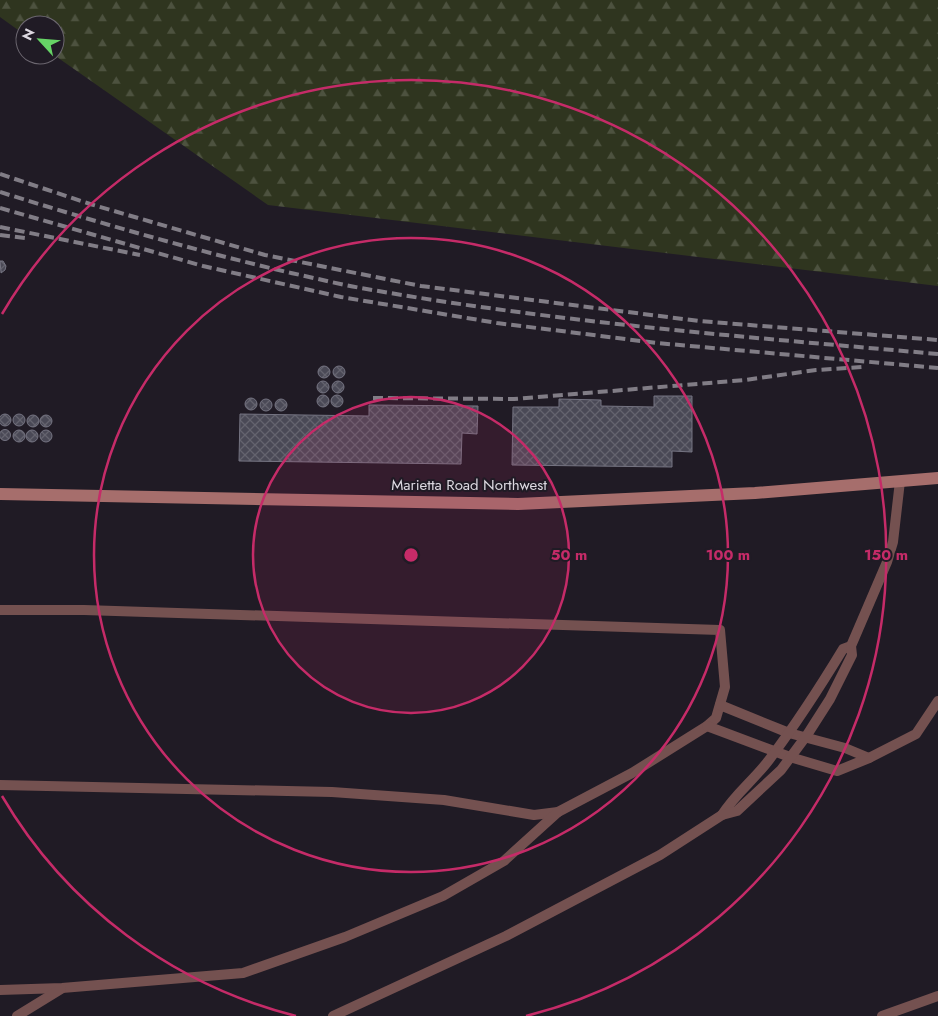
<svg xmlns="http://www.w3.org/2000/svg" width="938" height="1016" font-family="Jost,sans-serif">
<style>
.forest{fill:url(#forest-firs)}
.building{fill:url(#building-cross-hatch);stroke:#757482}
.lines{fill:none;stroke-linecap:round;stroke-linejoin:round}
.lane{stroke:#745150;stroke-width:10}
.secondary{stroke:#a66e6c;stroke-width:12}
.rail{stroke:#817d86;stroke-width:4;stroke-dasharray:10 5;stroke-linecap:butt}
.ring{fill:none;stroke:#c52b68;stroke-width:2.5}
.labels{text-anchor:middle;stroke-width:4;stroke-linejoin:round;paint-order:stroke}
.street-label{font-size:15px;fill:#ddd9e1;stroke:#201b25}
.centre{fill:#c52b68;stroke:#201b25;stroke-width:2.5}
.ring-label{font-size:15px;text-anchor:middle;font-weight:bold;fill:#c52b68;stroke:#201b25;stroke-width:4;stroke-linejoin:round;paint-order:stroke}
</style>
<defs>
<pattern id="forest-firs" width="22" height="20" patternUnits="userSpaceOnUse" patternTransform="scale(1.25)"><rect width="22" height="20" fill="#2f351f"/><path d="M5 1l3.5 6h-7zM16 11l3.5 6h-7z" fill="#4d523f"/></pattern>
<pattern id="building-cross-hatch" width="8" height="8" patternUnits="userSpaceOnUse" patternTransform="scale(1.25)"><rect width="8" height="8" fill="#4a4956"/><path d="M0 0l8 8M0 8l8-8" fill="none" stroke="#64636e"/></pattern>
</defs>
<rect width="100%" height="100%" fill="#201b25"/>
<!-- forest -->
<polygon class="forest" points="0,0 938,0 938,286 268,205 54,55 55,55 55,25 25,25 25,35 0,17"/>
<!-- building -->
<g class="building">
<polygon points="0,261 3,261 6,266 5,270 1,273"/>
<circle cx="339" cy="372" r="6"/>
<circle cx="324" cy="372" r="6"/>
<circle cx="338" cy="387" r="6"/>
<circle cx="323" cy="387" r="6"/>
<circle cx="323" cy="401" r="6"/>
<circle cx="337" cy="401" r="6"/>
<polygon points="654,396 692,396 692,452 672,451 672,467 512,465 513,407 559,407 559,399 601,400 601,406 654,407"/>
<circle cx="251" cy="404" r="6"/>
<circle cx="266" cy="405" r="6"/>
<circle cx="281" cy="405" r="6"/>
<polygon points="369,405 478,406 477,434 462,433 461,464 239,461 240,414 369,416"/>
<circle cx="19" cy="420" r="6"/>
<circle cx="5" cy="420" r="6"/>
<circle cx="46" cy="421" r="6"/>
<circle cx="33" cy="421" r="6"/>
<circle cx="5" cy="435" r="5.5"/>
<circle cx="32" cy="436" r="6"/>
<circle cx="46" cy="436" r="6"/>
<circle cx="19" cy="436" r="6"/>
</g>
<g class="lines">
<!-- lane -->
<g class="lane">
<polyline points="0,610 84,610 720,630 725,687 716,718 707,726 632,773 558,812 534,815 444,800 332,792 0,785"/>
<polyline points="720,705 789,733 845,748 869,758"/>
<polyline points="707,726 790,757 837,771 869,758 916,734 938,701"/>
<path d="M722 815C735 794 754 780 769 760 796 724 820 687 843 649L851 646"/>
<polyline points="0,990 62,988 243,973 345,937 443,896 504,861 558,812"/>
<polyline points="17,1016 61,989"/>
<polyline points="333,1016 506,936 660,855 722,815 737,811 781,770 807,735 830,699 852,655 851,646 887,562 893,542 900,481"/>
<polyline points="882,1016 938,996"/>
</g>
<!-- secondary -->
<polyline class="secondary" points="0,494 518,504 755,493 938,478"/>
<!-- rail -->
<g class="rail">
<polyline points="0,174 90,204 265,255 421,286 699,321 938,340"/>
<path d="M0 192C96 222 193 250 291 273 315 278 338 284 361 288 552 322 746 337 938 354"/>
<polyline points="0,208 203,266 341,297 497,323 657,343 938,368"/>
<polyline points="0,227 140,255"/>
<polyline points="0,235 25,238"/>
<polyline points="373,398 514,399 745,380 816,370 862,367"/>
</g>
</g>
<!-- distance rings -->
<circle cx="411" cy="555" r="158" fill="#c52b68" fill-opacity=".12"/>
<g class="ring">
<circle cx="411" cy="555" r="158"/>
<circle cx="411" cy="555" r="317"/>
<path d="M296 1016A475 475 0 0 1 2 796M2 314A475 475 0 1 1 526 1016"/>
</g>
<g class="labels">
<!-- street labels -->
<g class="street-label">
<text x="469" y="490">Marietta Road Northwest</text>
</g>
</g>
<circle cx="411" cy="555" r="8" class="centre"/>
<g class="ring-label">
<text x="569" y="560">50 m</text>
<text x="728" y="560">100 m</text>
<text x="886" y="560">150 m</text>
</g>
<!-- north arrow -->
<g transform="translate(40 40) rotate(296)"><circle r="24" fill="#201b25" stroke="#6c6770"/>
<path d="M0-4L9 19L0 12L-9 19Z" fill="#66d466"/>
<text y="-8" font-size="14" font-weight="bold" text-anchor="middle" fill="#ddd9e1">N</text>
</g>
</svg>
